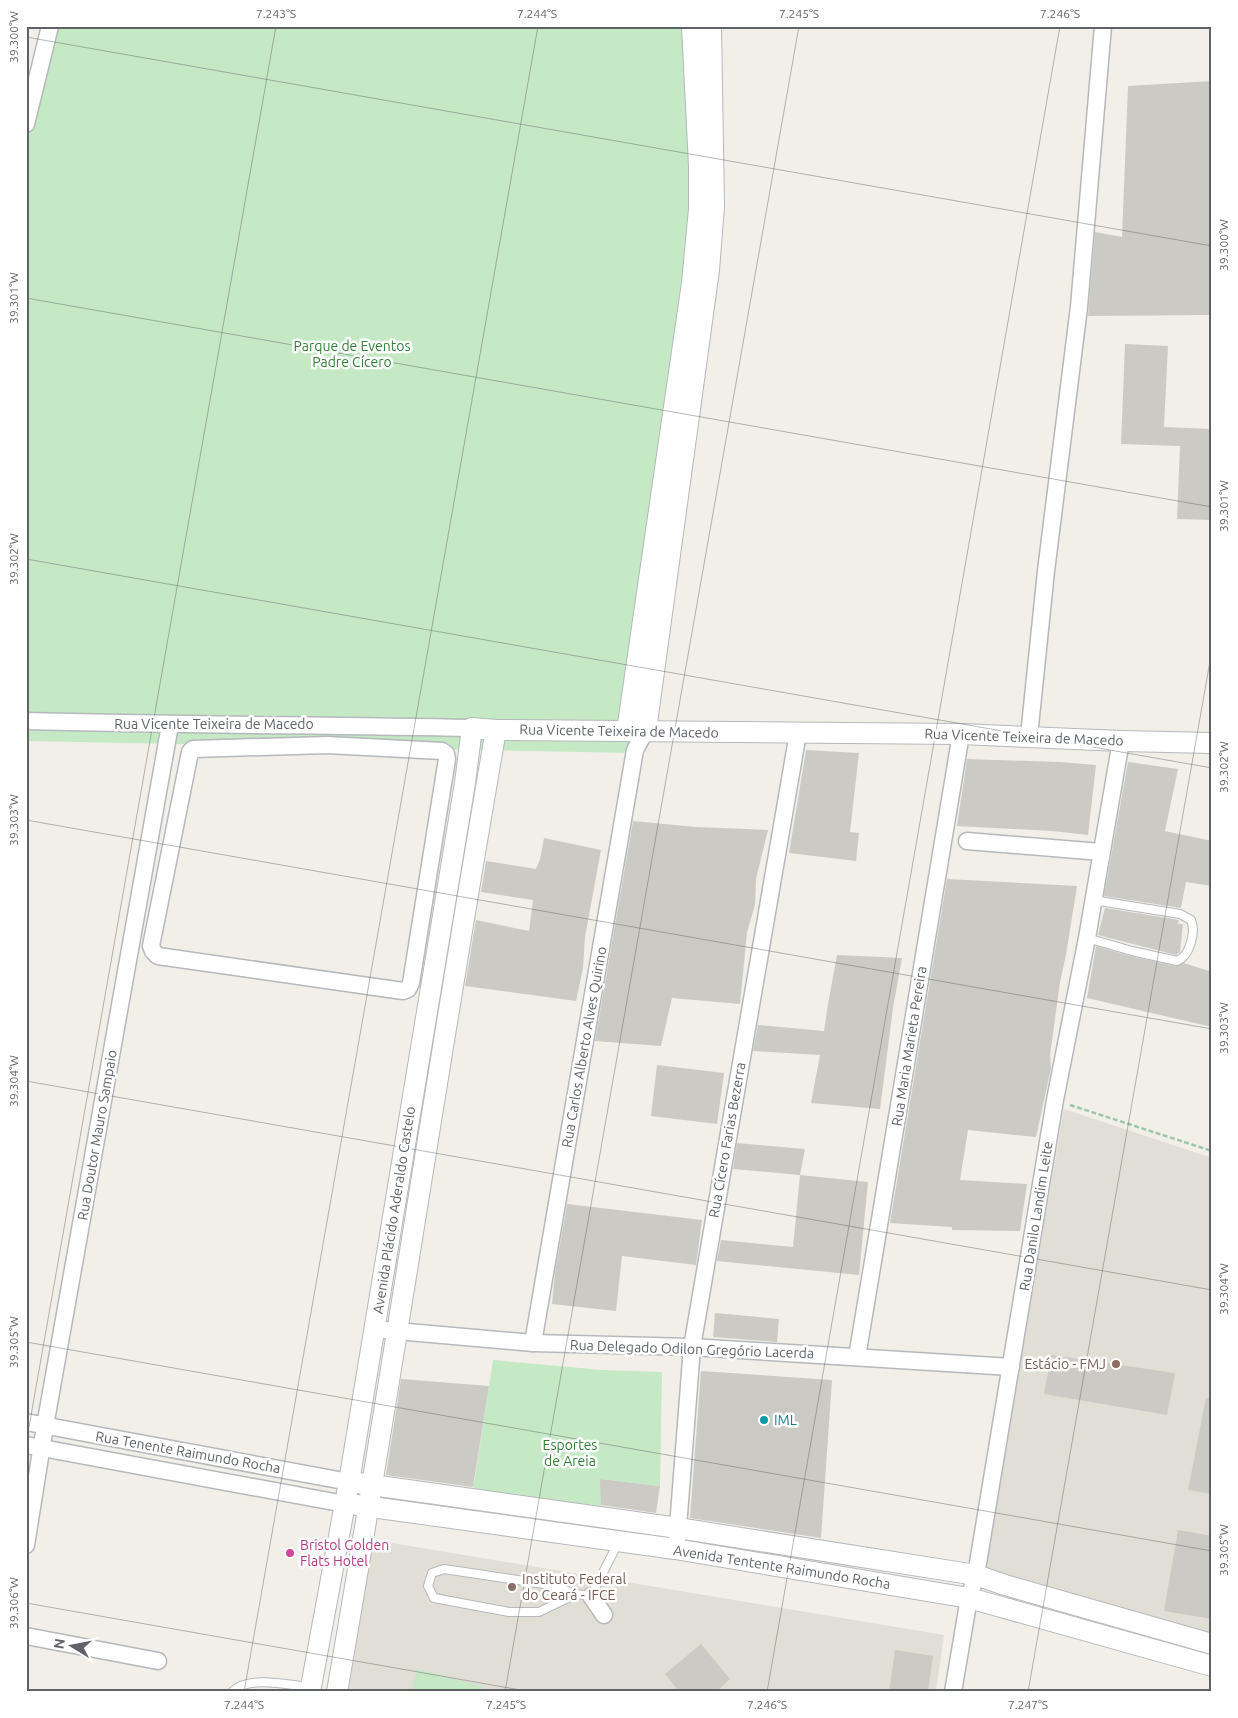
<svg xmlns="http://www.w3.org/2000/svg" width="1238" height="1718" font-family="Ubuntu,sans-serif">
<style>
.education{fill:#e1ded6}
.green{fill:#c5e8c5}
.building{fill:#cccac5}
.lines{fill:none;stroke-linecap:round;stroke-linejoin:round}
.service-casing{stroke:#b5b8bc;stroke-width:10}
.minor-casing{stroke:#b5b8bc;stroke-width:19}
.tertiary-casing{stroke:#b5b8bc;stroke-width:22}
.path{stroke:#9cc7a9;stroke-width:2.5;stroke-dasharray:5 2.5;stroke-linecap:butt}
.service{stroke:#fff;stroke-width:8}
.minor{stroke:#fff;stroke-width:16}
.tertiary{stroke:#fff;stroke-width:20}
.ticks{fill:none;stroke:#5f6368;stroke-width:1;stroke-opacity:0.45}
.education-dot{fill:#8d6e63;stroke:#fff;stroke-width:2}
.culture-dot{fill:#0f9aa8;stroke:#fff;stroke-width:2}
.hotel-dot{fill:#d1479c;stroke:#fff;stroke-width:2}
.labels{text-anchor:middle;stroke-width:5;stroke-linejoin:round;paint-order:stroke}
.park-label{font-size:14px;fill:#348238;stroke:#fff}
.street-label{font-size:14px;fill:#5f6368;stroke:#fff}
.education-label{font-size:14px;fill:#785e54;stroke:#fff;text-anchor:end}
.culture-label{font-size:14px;fill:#0d838f;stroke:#fff;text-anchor:start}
.hotel-label{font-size:14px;fill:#b23c85;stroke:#fff;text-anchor:start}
.neatline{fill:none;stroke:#5f6368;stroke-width:2}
.ticks-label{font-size:12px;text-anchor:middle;fill:#5f6368}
</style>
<rect width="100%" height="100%" fill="#f1efe8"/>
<!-- education -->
<g class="education">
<polygon points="1064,1109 1212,1158 1212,1638 984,1570"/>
<polygon points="374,1540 944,1635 936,1692 347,1692"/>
</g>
<!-- green -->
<g class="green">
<polygon points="49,26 690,26 700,177 629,712 631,753 26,741 26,123"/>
<polygon points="493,1360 602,1370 662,1372 660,1486 601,1479 601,1506 473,1491"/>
<polygon points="417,1669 484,1687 482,1692 411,1692"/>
</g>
<!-- building -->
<g class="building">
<polygon points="1212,81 1212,315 1088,316 1095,232 1122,237 1128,86"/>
<polygon points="1125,344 1168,346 1164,427 1212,429 1212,520 1177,519 1180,446 1121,444"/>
<polygon points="806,750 859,753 850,832 859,833 856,861 789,853"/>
<polygon points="967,759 1060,762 1096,765 1088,835 1052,831 957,826"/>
<polygon points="1128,762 1178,769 1165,831 1212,841 1212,886 1186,882 1181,908 1104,896"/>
<polygon points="633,821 696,827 768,830 756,879 755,905 747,932 740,1004 672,998 661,1046 595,1041"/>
<polygon points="544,838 601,850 585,937 583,968 576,1001 465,986 476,920 529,931 533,900 481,892 486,861 536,869 540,859"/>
<polygon points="947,879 1077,886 1066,955 1060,982 1050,1056 1051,1068 1036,1137 968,1130 960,1180 1027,1184 1020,1231 952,1230 952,1227 890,1223"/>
<polygon points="1105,908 1179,920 1178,924 1183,924 1180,952 1176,955 1098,935"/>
<polygon points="1096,946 1130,956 1176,966 1184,963 1212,972 1212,1027 1087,998"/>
<polygon points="837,955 902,958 893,1008 880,1109 811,1103 820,1055 753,1051 758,1025 824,1031 828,1004"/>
<polygon points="657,1065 724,1073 717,1124 651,1116"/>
<polygon points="737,1143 805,1149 800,1175 733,1169"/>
<polygon points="800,1175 868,1182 859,1275 717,1261 721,1240 793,1247"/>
<polygon points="567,1204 702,1220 696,1265 622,1256 616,1311 552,1304 555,1273"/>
<polygon points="715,1313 779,1319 777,1342 713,1337"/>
<polygon points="1051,1355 1175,1373 1167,1415 1044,1394"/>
<polygon points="701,1371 832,1380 821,1538 690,1518"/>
<polygon points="401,1379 489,1386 473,1487 386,1475"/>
<polygon points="1206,1398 1212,1399 1212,1494 1188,1490"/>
<polygon points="600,1479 660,1486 656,1513 601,1505"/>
<polygon points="1178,1530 1212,1536 1212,1619 1164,1611"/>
<polygon points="701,1644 730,1679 716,1692 679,1692 665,1674"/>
<polygon points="895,1650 933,1656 928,1692 889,1692"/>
</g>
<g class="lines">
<defs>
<g id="service">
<path d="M1087 938 1132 951 1177 961C1190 956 1196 932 1191 920L1180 914 1093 900"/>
<polyline points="576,1594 539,1612 509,1612 434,1598 428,1586 432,1573 444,1569 551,1585 576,1594 591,1596 618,1543"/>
<path d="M232 1692C248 1675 288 1685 309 1687"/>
</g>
<g id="minor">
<polyline points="26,124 50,26"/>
<path d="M26 721C175 725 323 725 472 728"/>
<polyline points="1029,736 1046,571 1079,307 1103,26"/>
<polygon points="327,745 442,751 446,754 447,759 411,983 408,989 403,991 158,956 153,951 151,946 190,752 193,749"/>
<polyline points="967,841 1101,852"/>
<polyline points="374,1329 533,1343 692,1347 1011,1367"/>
<polyline points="533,1343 635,750 646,730"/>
<polyline points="857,1357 961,734"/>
<polyline points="26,1422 349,1482"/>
<polyline points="26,1445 345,1504"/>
<polyline points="677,1540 692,1347 798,733"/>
<polyline points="26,1545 45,1426 170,725"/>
<polyline points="591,1596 604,1615"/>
<polyline points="26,1636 158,1661"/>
<polyline points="953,1692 969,1598 976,1575 1055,1100 1087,938 1121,741"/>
</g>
<g id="tertiary">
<polyline points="646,730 709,270 714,207 711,26"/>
<polyline points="627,731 692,283 699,209 699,166 692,26"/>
<polyline points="358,1483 678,1528 976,1575 1005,1585 1212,1644"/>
<polyline points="357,1505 675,1549 969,1598 1212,1666"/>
<polyline points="310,1692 349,1482 465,783 472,728 496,730 961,734 1121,741 1212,743"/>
<path d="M337 1692C393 1372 440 1050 496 730"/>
</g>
</defs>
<!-- service casing -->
<use href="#service" class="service-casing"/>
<!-- minor casing -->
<use href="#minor" class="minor-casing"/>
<!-- tertiary casing -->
<use href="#tertiary" class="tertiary-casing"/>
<!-- path -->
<polyline class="path" points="1070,1105 1212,1151"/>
<!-- service -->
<use href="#service" class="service"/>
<!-- minor -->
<use href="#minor" class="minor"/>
<!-- tertiary -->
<use href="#tertiary" class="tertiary"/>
</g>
<!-- ticks -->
<path class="ticks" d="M26 37 1212 246M26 298 1212 507M26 559 1212 768M26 820 1212 1029M26 1081 1212 1290M26 1342 1212 1551M26 1444 276 26M26 1603 532 1692M244 1692 538 26M505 1692 799 26M767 1692 1060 26M1028 1692 1212 650"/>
<!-- markers -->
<g class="education-dot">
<circle cx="1116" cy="1364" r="5"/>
<circle cx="512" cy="1587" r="5"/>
</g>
<circle class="culture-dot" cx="764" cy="1420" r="5"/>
<circle class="hotel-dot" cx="290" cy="1553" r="5"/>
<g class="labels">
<!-- park labels -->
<g class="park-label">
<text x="352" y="351">Parque de Eventos<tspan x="352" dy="16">Padre Cícero</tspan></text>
<text x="570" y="1450">Esportes<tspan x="570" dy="16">de Areia</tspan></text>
</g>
<!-- street labels -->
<g class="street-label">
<text x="214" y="729">Rua Vicente Teixeira de Macedo</text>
<text transform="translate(619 731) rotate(1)" y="5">Rua Vicente Teixeira de Macedo</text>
<text transform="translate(1024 737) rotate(2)" y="5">Rua Vicente Teixeira de Macedo</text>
<text transform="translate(909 1046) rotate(-81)" y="5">Rua Maria Marieta Pereira</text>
<text transform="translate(584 1047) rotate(-80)" y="5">Rua Carlos Alberto Alves Quirino</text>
<text transform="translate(97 1135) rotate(-80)" y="5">Rua Doutor Mauro Sampaio</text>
<text transform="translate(727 1140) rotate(-80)" y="5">Rua Cícero Farias Bezerra</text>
<text transform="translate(394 1210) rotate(-81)" y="5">Avenida Plácido Aderaldo Castelo</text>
<text transform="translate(1036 1216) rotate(-81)" y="5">Rua Danilo Landim Leite</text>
<text transform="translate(692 1349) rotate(2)" y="5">Rua Delegado Odilon Gregório Lacerda</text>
<text transform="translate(188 1452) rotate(10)" y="5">Rua Tenente Raimundo Rocha</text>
<text transform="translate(782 1567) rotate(9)" y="5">Avenida Tentente Raimundo Rocha</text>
</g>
<!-- education labels -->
<g class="education-label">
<text x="1106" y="1369">Estácio - FMJ</text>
<text x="522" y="1584" text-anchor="start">Instituto Federal<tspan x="522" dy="16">do Ceará - IFCE</tspan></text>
</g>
<!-- culture labels -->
<g class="culture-label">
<text x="774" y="1425">IML</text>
</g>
<!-- hotel labels -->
<g class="hotel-label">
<text x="300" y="1550">Bristol Golden<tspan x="300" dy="16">Flats Hotel</tspan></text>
</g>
</g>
<!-- border -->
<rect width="1238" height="1718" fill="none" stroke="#ffffff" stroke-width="55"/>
<!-- north arrow -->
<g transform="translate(72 1646) rotate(280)" stroke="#ffffff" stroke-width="4" paint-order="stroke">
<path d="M0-4L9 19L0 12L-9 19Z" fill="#5f6368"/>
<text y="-8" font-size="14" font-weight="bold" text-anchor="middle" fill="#5f6368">N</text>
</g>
<rect x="28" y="28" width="1182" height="1662" class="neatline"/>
<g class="ticks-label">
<text x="276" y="18">7.243°S</text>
<text x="537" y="18">7.244°S</text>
<text x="799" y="18">7.245°S</text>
<text x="1060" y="18">7.246°S</text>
<text transform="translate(14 37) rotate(-90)" y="4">39.300°W</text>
<text transform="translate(1224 245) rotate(-90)" y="4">39.300°W</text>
<text transform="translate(14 298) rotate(-90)" y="4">39.301°W</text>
<text transform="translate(1224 506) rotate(-90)" y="4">39.301°W</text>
<text transform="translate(14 559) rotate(-90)" y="4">39.302°W</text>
<text transform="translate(1224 767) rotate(-90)" y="4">39.302°W</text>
<text transform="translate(14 820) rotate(-90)" y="4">39.303°W</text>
<text transform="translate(1224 1028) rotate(-90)" y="4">39.303°W</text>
<text transform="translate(14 1081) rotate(-90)" y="4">39.304°W</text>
<text transform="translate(1224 1289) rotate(-90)" y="4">39.304°W</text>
<text transform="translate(14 1342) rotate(-90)" y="4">39.305°W</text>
<text transform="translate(1224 1550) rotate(-90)" y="4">39.305°W</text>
<text transform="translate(14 1603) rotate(-90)" y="4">39.306°W</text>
<text x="244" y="1709">7.244°S</text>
<text x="506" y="1709">7.245°S</text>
<text x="767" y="1709">7.246°S</text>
<text x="1028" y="1709">7.247°S</text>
</g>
</svg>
